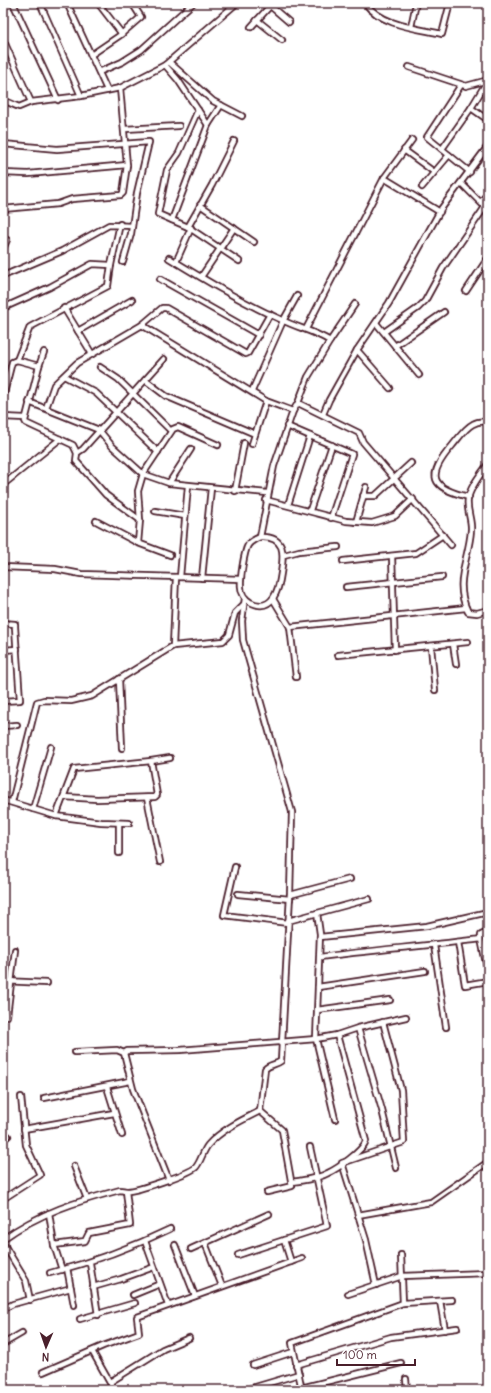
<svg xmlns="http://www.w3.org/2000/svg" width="491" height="1393" font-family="Delius,sans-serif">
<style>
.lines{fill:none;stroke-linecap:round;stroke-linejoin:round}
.street-casing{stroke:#4a1f2b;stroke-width:8}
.street{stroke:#fff;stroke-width:4.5}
</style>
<rect width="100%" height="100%" fill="#fff"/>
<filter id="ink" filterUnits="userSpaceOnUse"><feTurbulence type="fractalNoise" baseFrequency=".025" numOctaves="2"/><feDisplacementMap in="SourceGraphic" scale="8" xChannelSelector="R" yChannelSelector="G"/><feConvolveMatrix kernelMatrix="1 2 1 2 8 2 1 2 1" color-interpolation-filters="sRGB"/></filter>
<g filter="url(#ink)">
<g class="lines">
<defs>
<g id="street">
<polyline points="13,3 58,100"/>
<polyline points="40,3 81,96"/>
<polyline points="67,3 107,90"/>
<polyline points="98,3 122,34"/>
<polyline points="267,3 289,22"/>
<path d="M365 3C382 26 416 28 442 34L450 3"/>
<polyline points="257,20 282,40"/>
<polyline points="251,27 270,6"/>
<polyline points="411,27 416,3"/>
<polyline points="3,39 31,102"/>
<polyline points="91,55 119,36 141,17 132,3"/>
<polyline points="169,62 213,101 242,116"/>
<polyline points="165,65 178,80 208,125"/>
<polyline points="409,67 466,86 488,80"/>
<polyline points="99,72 122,62 141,50 193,3"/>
<polyline points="461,85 427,137 470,172"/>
<polyline points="3,100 19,107 31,102 81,96 120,88 165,65 237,3"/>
<polyline points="471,108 488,120"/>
<polyline points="198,110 179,153 167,170 158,214 188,227 239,261"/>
<polyline points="125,129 179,126"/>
<polyline points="3,144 57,149 149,142 137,193 131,234 123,262"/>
<polyline points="442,149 471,108 488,80"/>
<polyline points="404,150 434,172"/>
<polyline points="3,173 28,174 127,165"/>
<polyline points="384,178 440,212"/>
<polyline points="461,183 488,210"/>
<polyline points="422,187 449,155"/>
<polyline points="481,202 488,193"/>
<polyline points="200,205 254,242"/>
<polyline points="3,209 58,204 72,199 121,195 123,193 127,165 120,88"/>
<polyline points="172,220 208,125 221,105"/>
<polyline points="188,227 212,185 234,141"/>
<polyline points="3,249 7,240"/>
<path d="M169 258C205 280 243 303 282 320 298 328 314 331 330 341"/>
<polyline points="176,262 191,228"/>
<polyline points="3,276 62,251 109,225 132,226"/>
<polyline points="201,277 234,228"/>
<polyline points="160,279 259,335"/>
<polyline points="466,291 488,258"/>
<polyline points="3,308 50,287 92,264 111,265"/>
<polyline points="64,308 92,354"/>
<polyline points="376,323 419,375"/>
<polyline points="142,325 266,401 293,411"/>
<polyline points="306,329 384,178 412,140"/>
<polyline points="78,331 132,300"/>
<polyline points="384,332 418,308 425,301 443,268 485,207"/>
<polyline points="395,346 444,312"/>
<polyline points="357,350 390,388"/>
<polyline points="44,352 39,366 25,421 26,423 73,445 77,453 76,461 106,495 140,520"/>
<polyline points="17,360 30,327 108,286 111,265 120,224"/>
<polyline points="100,367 118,379 171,431"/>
<polyline points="3,374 6,383"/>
<polyline points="64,376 96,393 158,452"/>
<polyline points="145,380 166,396 255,434"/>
<polyline points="252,391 283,321 297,296"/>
<polyline points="3,397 12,362 17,360 39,366"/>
<polyline points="29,402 99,430 112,446 143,474 169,483 267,493"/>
<polyline points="298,403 359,433 363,442 451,545"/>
<polyline points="46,408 54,385 77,363 142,325 162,308 166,308 246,354 248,353 270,314"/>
<polyline points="323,414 329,400 357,350 389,303 441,209 488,146"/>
<polyline points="3,417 25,418"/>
<polyline points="287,426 352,454 331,518"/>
<polyline points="252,444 266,401"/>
<polyline points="77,453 83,449 164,359"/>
<path d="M488 464C481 474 470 487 468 499 466 509 472 520 471 530 469 560 453 582 468 612L477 613 488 610"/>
<polyline points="169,483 191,449"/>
<polyline points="235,491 244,443"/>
<polyline points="363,496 375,496 411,463"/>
<path d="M469 497C430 488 426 476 452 446 458 439 465 428 473 424 478 421 483 421 488 422"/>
<polyline points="3,498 4,484 60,439"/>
<polyline points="266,500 346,521 372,523 395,516 413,499"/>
<polyline points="288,505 310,436"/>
<polyline points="310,510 332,445"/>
<polyline points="155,511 185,516"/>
<polyline points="96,521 138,543 170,555"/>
<polyline points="356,522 366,487"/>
<polyline points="260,537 274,466 293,411 298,403 308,377 330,341 355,304"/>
<path d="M260 537C286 536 284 554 281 573 279 588 273 614 250 602 245 599 241 593 241 587 240 579 244 552 248 545 251 541 255 539 260 537Z"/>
<polyline points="138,543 140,520 138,491 143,474 173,429 178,427 218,445"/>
<polyline points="284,555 299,551 338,547"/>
<polyline points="392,556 395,650"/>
<polyline points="343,561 416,553 443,535"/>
<polyline points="3,567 55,569 81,574 241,579"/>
<polyline points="180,577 188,486"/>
<polyline points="202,578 211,488"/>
<polyline points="346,587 442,577"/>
<polyline points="273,599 290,627 466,608"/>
<polyline points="3,623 15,624 15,627 20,700 3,701"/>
<polyline points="290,627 296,677"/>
<polyline points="453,644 456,664"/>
<polyline points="173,646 176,577"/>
<polyline points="431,646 435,690"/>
<polyline points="3,650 17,649"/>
<polyline points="338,655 468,642"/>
<polyline points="119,679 122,748"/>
<polyline points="3,726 17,725"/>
<polyline points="151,761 170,758"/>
<polyline points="147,798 160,862"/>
<polyline points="3,800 56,816 101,822 129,823"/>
<polyline points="12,802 37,702 44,700 71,701 92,696 173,646 223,641 229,635 235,613 243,605"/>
<polyline points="33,809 51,747"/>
<polyline points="56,816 74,769 151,761 157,795 155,797 97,799 64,797"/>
<polyline points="119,853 119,823"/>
<polyline points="235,867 224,915 288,923"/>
<polyline points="238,894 290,899"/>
<polyline points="290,895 350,879"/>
<polyline points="317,913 320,934 316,1039 335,1119"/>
<polyline points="288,921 369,899"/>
<polyline points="488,932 481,935 481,939 488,973"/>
<polyline points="320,937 427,926 488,912"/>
<polyline points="458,942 465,985 488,981"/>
<polyline points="434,945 446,1027"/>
<path d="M320 957C373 950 427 946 481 939"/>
<polyline points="3,981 47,983"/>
<polyline points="318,987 425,971"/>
<polyline points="317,1010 390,1000"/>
<polyline points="7,1016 15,950"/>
<polyline points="358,1028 382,1110 396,1168"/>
<polyline points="75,1052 117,1050 124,1053"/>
<polyline points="124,1053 127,1051 180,1050 316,1039 337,1035 358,1028 406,1017"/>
<polyline points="124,1053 133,1089 169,1180"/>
<polyline points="107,1087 122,1135"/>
<polyline points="44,1098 130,1081"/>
<polyline points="260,1111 282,1130 292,1186 267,1192"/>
<polyline points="24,1129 114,1113"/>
<polyline points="3,1140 8,1136"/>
<polyline points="74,1166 87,1199"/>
<path d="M292 1182C304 1180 318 1179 328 1173 339 1168 362 1151 366 1141L337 1035"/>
<polyline points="3,1199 40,1175 26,1145 21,1097"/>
<polyline points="49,1213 54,1245 62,1270"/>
<polyline points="358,1215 431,1202 488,1162"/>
<path d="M3 1239C39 1213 78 1201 120 1190 122 1190 124 1191 126 1191 135 1192 191 1173 196 1167 201 1161 203 1151 208 1145 221 1130 242 1120 260 1111L265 1069C270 1064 276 1065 281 1061L290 895 292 812 243 640 242 621 245 598"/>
<polyline points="284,1240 291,1262"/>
<polyline points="145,1241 168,1305"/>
<polyline points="3,1243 26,1281 30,1300"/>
<polyline points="205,1243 222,1286"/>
<polyline points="54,1245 85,1241 89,1233 130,1225 126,1191"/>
<polyline points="175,1245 195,1296"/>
<polyline points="191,1249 269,1214"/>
<polyline points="238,1255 327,1226 310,1147"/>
<polyline points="401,1255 403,1303"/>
<polyline points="90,1263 98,1315"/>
<polyline points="67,1268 74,1305"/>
<path d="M50 1273C92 1262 131 1248 170 1229"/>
<polyline points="376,1285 366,1240 342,1163 404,1142 401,1090 383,1022"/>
<polyline points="93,1287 121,1279 154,1267"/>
<polyline points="348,1294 402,1276 488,1273"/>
<polyline points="133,1295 160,1284"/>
<polyline points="440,1301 445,1330"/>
<polyline points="3,1309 13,1304 71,1288"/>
<polyline points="80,1319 135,1303"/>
<polyline points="3,1344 22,1333"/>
<polyline points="92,1351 114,1390"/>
<polyline points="253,1365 293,1352"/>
<polyline points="296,1365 391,1337 457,1328"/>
<polyline points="43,1372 103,1346 139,1333 137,1317 302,1258"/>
<polyline points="406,1379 407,1390"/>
<polyline points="110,1382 163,1349 189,1338"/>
<polyline points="301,1388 401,1363"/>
<polyline points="245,1390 299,1374"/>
<polyline points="302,1390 292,1343 403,1303 452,1300"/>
</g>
</defs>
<!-- street casing -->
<use href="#street" class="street-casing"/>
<!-- street -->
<use href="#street" class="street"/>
</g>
</g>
<!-- margin -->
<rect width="491" height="1393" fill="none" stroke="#fff" stroke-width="16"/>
<rect x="8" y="8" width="475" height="1377" fill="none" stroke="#4a1f2b" stroke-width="1.5" filter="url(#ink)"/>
<!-- north arrow -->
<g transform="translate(46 1347) rotate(182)" stroke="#ffffff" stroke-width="3" paint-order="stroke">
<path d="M0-3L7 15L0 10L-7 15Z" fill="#4a1f2b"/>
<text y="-6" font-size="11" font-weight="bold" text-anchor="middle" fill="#4a1f2b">N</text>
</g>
<!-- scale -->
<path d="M337 1359v6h78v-6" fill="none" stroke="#4a1f2b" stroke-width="2"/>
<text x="343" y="1359" font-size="12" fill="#4a1f2b" stroke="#ffffff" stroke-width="3" paint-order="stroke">100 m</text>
</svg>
